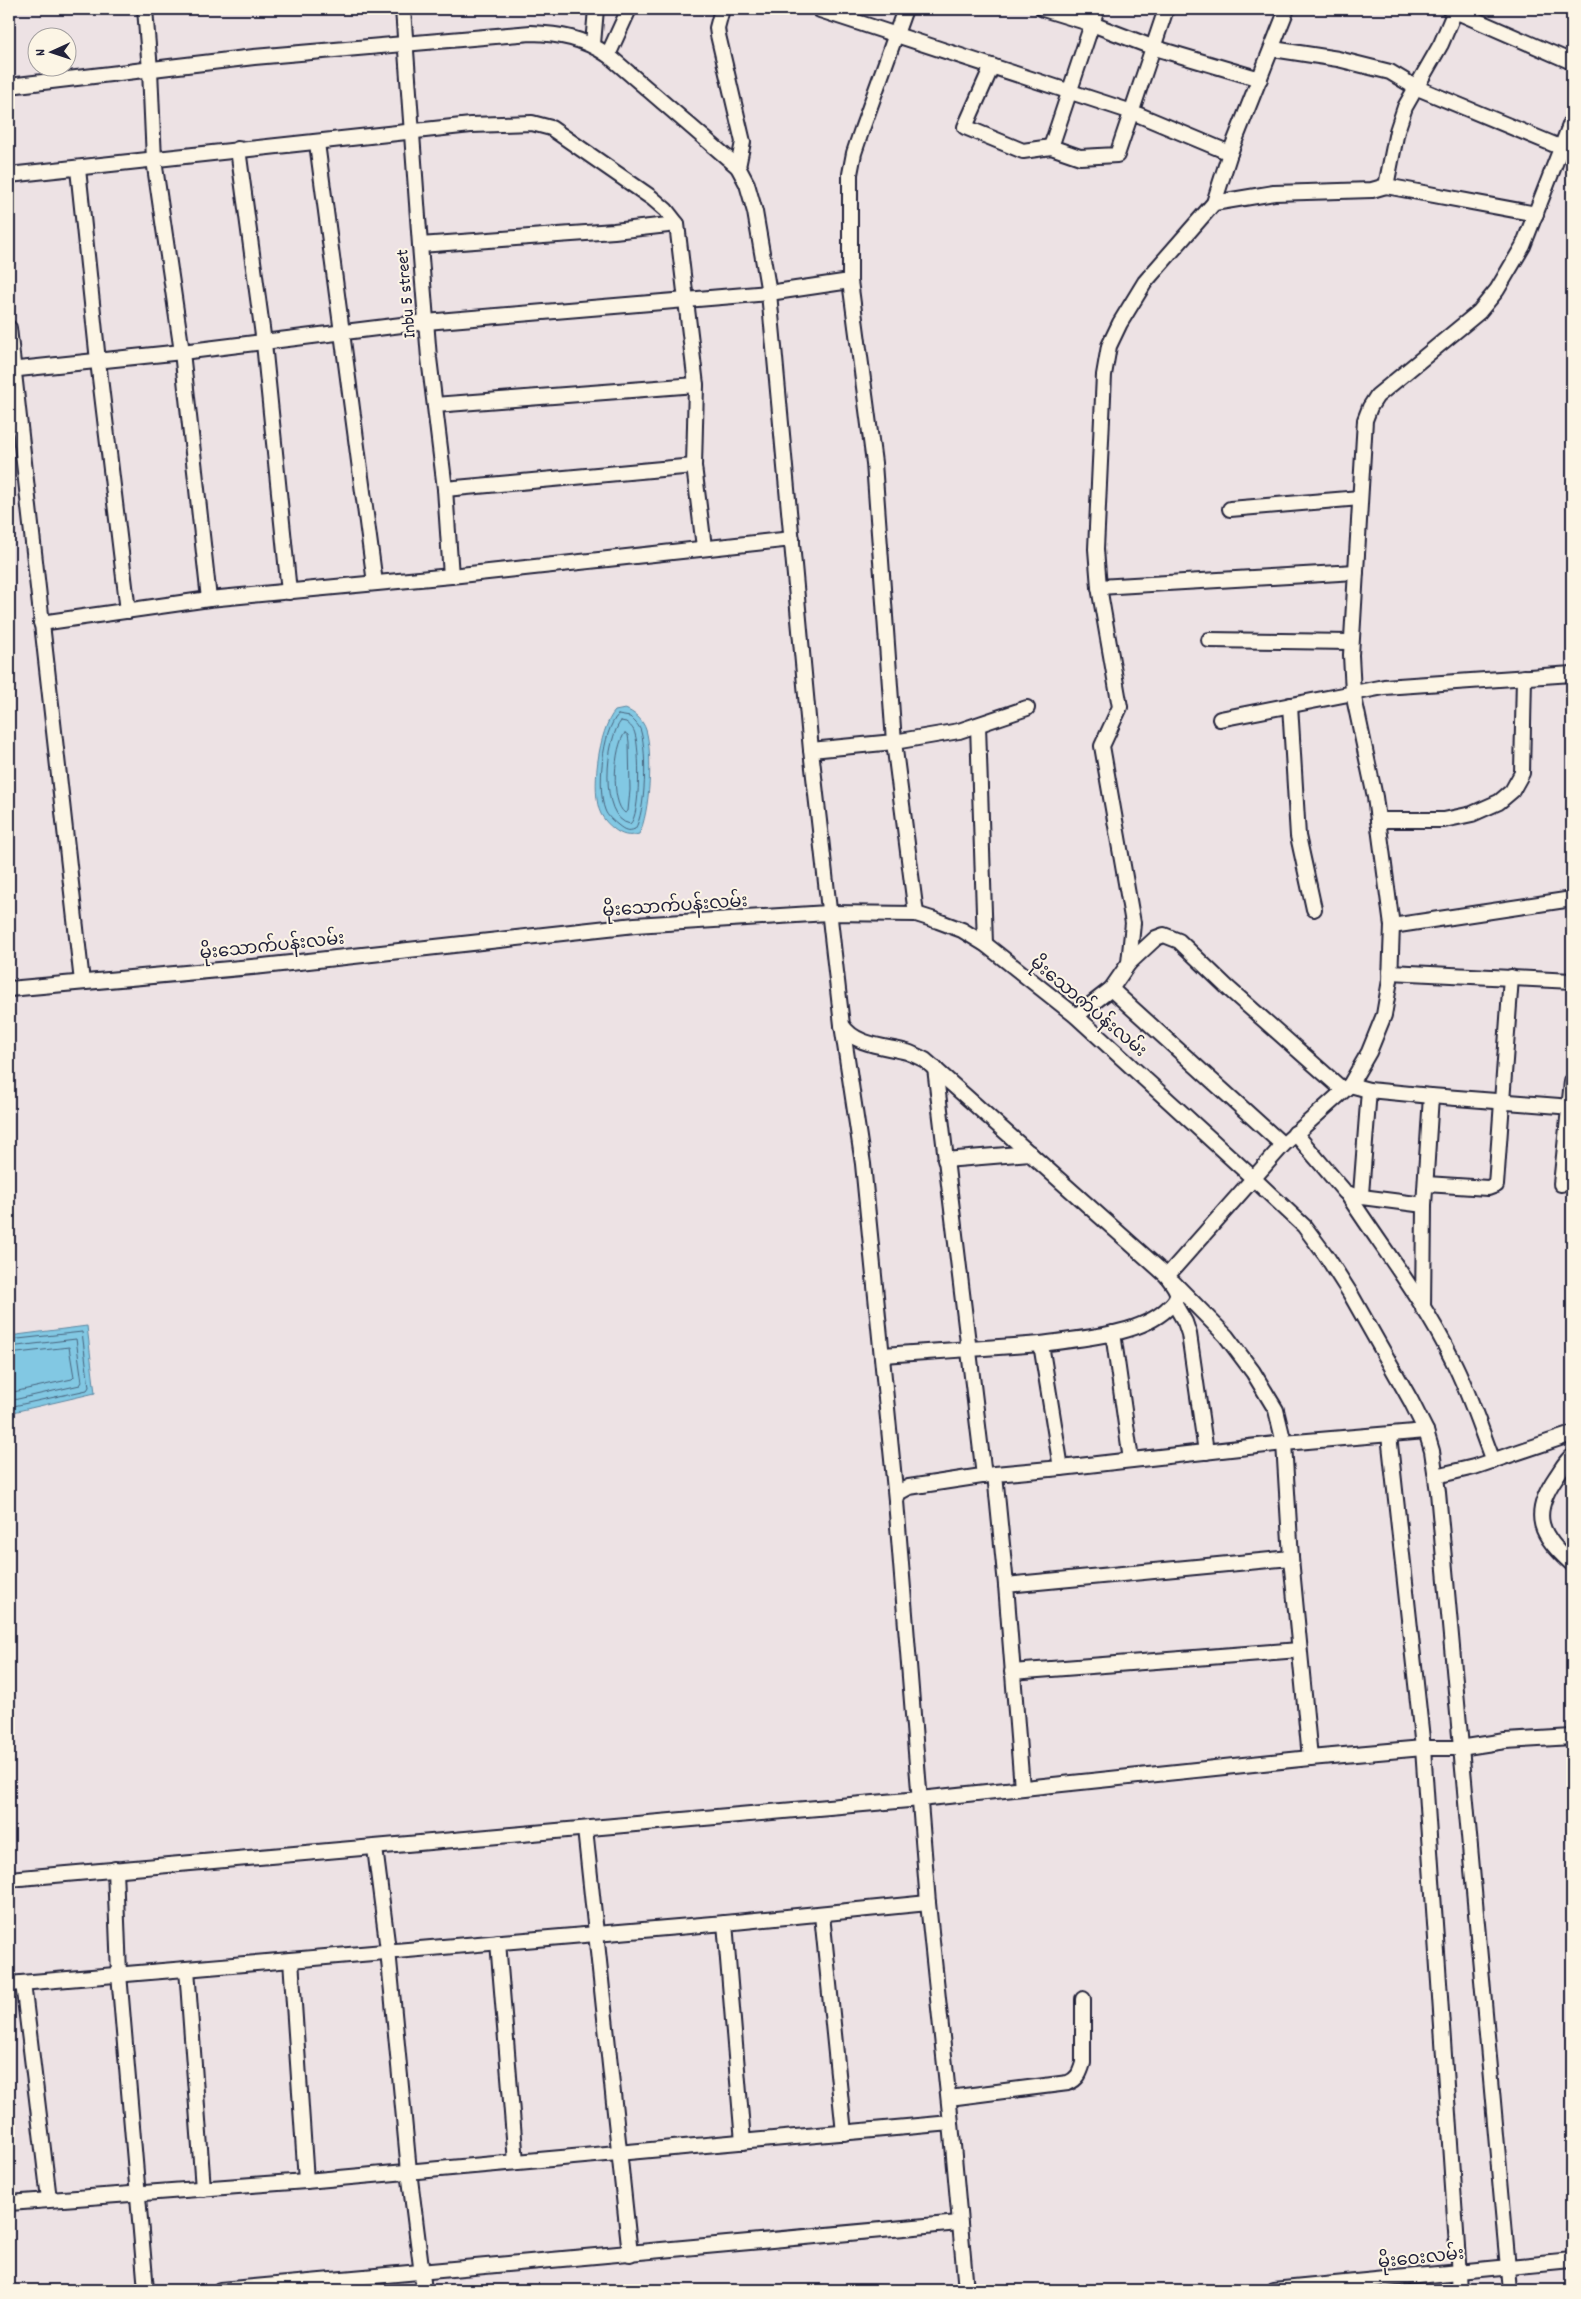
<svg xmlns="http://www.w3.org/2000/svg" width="1581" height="2299" font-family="Dekko,'Noto Sans Myanmar',sans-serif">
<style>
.water{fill:#82c8e3;stroke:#5c86a0}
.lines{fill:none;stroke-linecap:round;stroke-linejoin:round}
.shore{stroke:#48647e;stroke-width:1}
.minor-casing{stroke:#22223b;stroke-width:18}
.minor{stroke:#fcf5e5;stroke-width:14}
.labels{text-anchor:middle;stroke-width:4;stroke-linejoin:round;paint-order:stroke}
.street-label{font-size:18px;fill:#22223b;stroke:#fcf5e5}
</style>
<rect width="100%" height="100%" fill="#ede2e4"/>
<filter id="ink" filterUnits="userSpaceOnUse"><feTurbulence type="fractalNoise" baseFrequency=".02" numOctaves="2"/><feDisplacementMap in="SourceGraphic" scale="10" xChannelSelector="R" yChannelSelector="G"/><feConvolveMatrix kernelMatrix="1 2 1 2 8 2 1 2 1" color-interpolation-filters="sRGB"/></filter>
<g filter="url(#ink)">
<!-- water -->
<g class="water">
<path d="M625 709C634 712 643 720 646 730 653 753 650 813 639 834 628 837 622 835 614 829 609 825 604 820 601 814 590 793 599 728 615 711Z"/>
<polygon points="87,1326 95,1393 9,1413 9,1336"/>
</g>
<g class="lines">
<!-- shore -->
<g class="shore">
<path d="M618 715 630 717C634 721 640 726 641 732 647 752 646 812 635 829 628 832 624 830 618 825 613 821 607 816 605 810 597 790 602 730 618 715Z"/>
<path d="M621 721 626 722C630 725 634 729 635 734 640 749 641 815 630 824 598 818 606 738 621 721Z"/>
<path d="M625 733 628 735 629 742 630 790 628 811 625 813C610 803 614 746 625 733Z"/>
<polyline points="9,1340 82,1332 89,1387 87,1390 9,1407"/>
<polyline points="9,1347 76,1339 82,1382 80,1385 9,1401"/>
<polyline points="9,1354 69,1347 74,1377 72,1379 9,1393"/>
</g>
<defs>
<g id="minor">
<polyline points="145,9 150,70 154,160 182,352 209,599"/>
<polyline points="403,9 420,245 429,358 445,489 451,576"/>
<polyline points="722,9 717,28 718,35 743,142 738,167"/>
<polyline points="1043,9 1092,24 1152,47 1260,79"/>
<polyline points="1456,9 1455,11 1572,62"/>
<polyline points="820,10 1132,112 1230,153 1287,9"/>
<polyline points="593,44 596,9"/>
<polyline points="1273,49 1338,59 1390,72 1415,87 1572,152"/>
<polyline points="608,55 629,9"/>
<polyline points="992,66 965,127 1023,151 1051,147 1080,157 1117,155 1166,9"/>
<path d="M9 86 254 57 531 33C560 34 583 38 608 55L738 167 747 184 755 212 769 293 811 750 842 1025C855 1046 885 1046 907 1052 913 1054 919 1057 925 1060L1167 1276 1283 1145 1350 1085 1369 1052 1384 1015 1390 980 1392 926 1375 797 1353 693 1351 655 1365 420 1370 407 1377 396 1479 312 1497 290 1523 246 1572 120"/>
<polyline points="317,143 375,583"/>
<polyline points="1051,147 1097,9"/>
<polyline points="238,149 264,343 289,592"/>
<polyline points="78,169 98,361 128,611"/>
<polyline points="9,175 471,125 532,123 551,128 652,198 666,210 677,224 696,385 694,466 704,547"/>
<polyline points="1386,186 1536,214"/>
<polyline points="1214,203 1274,193 1372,190 1386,186 1397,131 1405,107 1441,44 1455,11 1449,9"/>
<polyline points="420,245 614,231 677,224"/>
<polyline points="9,328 82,982"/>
<polyline points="9,370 182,352 426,322 769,293 850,281"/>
<polyline points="435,405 696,385"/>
<polyline points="445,489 694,466"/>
<polyline points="1230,509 1360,498"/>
<polyline points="1099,587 1356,572"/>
<polyline points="41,623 209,599 451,576 792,539"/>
<polyline points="1209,640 1351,642"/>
<polyline points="1290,705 1298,836 1314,909"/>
<polyline points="1220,719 1384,687 1572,674"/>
<polyline points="978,725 985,944"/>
<polyline points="811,750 894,742 874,463 850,281 850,174 854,153 862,129 905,9"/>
<polyline points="1378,820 1444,820 1472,814 1499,802 1512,791 1522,773 1524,677"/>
<polyline points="916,914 894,742 959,731 1027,708"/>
<polyline points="1392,926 1572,899"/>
<polyline points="1129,963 1156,938 1164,935 1179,941 1228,988 1343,1090"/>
<polyline points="1390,972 1572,981"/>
<polyline points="9,989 263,966 635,925 828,913 916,914 938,921 962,930 985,944 1076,1016 1253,1178 1304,1226 1327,1257 1350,1293 1411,1401 1426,1431 1432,1451 1438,1492 1510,2290"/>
<polyline points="1111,989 1283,1145"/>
<polyline points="1076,1016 1111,989 1129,963 1133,923 1102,746 1120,707 1099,587 1096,549 1104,375 1109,346 1120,323 1145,282 1214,203 1230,153"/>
<polyline points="842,1025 863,1164 896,1500"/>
<polyline points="935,1068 984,1476"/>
<polyline points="1350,1085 1369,1090 1431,1096 1572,1107"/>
<polyline points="1295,1133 1345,1192 1354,1196 1361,1194 1369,1090"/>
<polyline points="945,1160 1030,1153"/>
<polyline points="1426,1184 1488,1188 1496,1185 1511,977"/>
<polyline points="1561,1184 1572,1081"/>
<path d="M1348 1195C1383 1249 1424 1301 1452 1359 1469 1392 1480 1427 1493 1461"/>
<polyline points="1354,1196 1424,1205"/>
<polyline points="1173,1282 1226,1336 1253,1372 1276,1410 1284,1443 1291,1558"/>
<polyline points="1174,1303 1185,1322 1189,1334 1206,1452"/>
<polyline points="1423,1309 1424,1205 1431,1096"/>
<polyline points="1113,1333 1131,1460"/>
<polyline points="883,1355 1041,1344"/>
<polyline points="1389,1435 1423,1748 1460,2290"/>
<path d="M1572 1456C1566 1460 1561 1470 1556 1477 1529 1517 1541 1535 1572 1564"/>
<polyline points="1061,1468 1284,1443 1426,1431"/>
<polyline points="1436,1476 1474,1467 1572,1434"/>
<path d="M1006 1585 995 1474 1061 1468 1041 1344C1080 1338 1138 1336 1167 1309 1172 1305 1178 1300 1177 1293 1176 1287 1170 1281 1167 1276"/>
<polyline points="1012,1672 1299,1650"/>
<polyline points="1022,1788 1006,1585 1291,1558 1310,1758"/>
<polyline points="585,1829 630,2254"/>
<polyline points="375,1848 388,1950 409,2171 424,2290"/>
<polyline points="115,1869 119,1974 146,2290"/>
<polyline points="9,1879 920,1799 1310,1758 1423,1748 1460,1748 1505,1741 1572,1737"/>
<polyline points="822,1915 844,2133"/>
<polyline points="725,1923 743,2142"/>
<polyline points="498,1942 516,2162"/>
<polyline points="291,1960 306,2181"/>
<polyline points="187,1969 203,2189"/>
<polyline points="23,1983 49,2199"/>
<polyline points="9,1984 725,1923 928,1903"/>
<path d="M949 2098 1068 2083C1078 2079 1080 2073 1083 2063V1999"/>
<polyline points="9,2203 306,2181 951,2123"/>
<polyline points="220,2290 959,2223"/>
<polyline points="966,2290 951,2123 928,1903 896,1501 898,1493 909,1487 995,1474"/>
<polyline points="1273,2290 1572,2261"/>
</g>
</defs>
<!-- minor casing -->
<use href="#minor" class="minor-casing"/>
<!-- minor -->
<use href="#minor" class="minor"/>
</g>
</g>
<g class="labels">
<!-- street labels -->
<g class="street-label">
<text transform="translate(405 294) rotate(-95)" y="6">Inbu 5 street</text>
<text transform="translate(675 905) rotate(-4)" y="6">မိုးသောက်ပန်းလမ်း</text>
<text transform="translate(272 945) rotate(-6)" y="6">မိုးသောက်ပန်းလမ်း</text>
<text transform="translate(1089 1006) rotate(40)" y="6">မိုးသောက်ပန်းလမ်း</text>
<text transform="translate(1421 2257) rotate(-6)" y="6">မိုးဝေးလမ်း</text>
</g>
</g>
<!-- margin -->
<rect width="1581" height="2299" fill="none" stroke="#fcf5e5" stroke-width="30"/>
<rect x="15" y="15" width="1551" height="2269" fill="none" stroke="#22223b" stroke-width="2" filter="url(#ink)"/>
<!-- north arrow -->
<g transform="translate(52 52) rotate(267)"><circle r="24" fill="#fcf5e5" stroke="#a5a1a1"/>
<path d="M0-4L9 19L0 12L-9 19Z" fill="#22223b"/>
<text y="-8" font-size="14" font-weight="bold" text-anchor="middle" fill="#22223b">N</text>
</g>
</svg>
